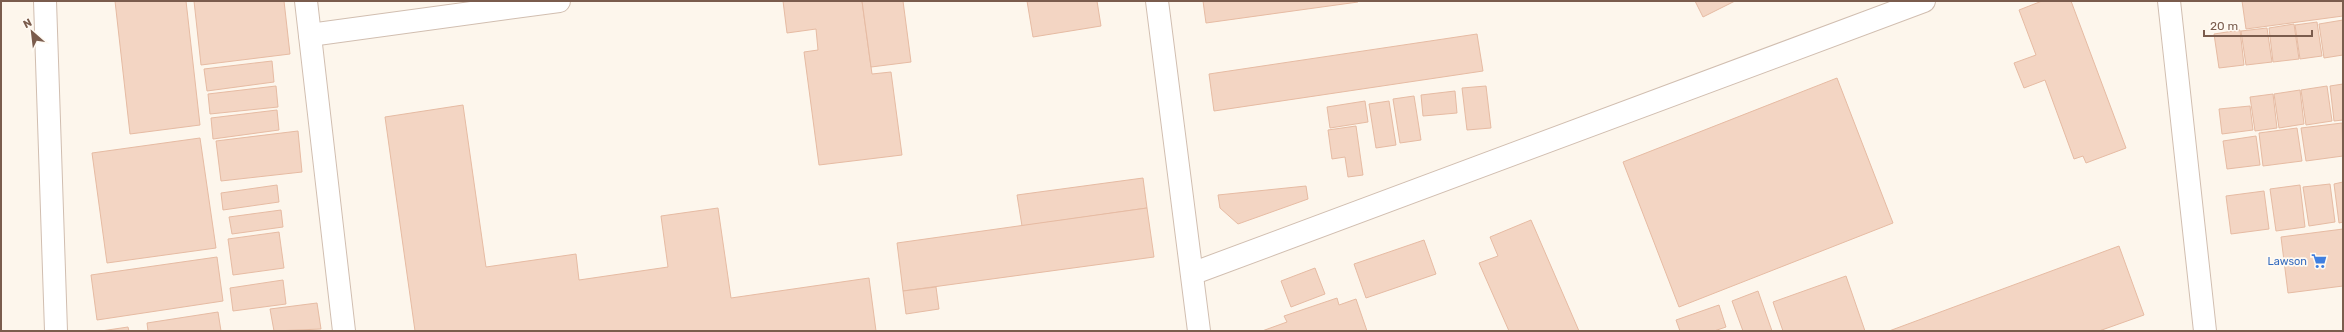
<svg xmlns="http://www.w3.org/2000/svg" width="2344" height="332" font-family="Rubik,sans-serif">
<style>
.building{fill:#f3d5c3;stroke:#e6bba3}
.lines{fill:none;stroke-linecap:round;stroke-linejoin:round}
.minor-casing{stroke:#d1beb0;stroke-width:24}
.tertiary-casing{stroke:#d1beb0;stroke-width:24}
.minor{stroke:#fff;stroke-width:22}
.tertiary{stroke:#fff;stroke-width:22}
.labels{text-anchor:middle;stroke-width:3.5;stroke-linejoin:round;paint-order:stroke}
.shop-label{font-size:11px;fill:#366cbe;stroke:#fffaf3;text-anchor:end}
</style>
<rect width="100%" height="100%" fill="#fdf6ec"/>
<!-- building -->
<g class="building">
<polygon points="115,1 186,1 200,125 130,134"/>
<polygon points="194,1 284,1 290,54 201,65"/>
<polygon points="783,1 862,1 872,74 891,72 902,155 819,165 804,52 818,50 816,29 787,33"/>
<polygon points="862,1 903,1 911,62 871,67"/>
<polygon points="1027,1 1097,1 1101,26 1033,37"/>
<polygon points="1203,1 1358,1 1358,2 1206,23"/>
<polygon points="1695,1 1735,1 1703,17"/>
<polygon points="2042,1 2071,1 2126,148 2086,163 2083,156 2074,159 2045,80 2024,88 2014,63 2036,55 2019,10"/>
<polygon points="2242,1 2343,1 2343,16 2246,29"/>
<polygon points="2343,20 2343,55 2324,58 2319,24"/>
<polygon points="2317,22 2322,56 2300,59 2295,25"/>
<polygon points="2294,24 2299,59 2273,62 2269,28"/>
<polygon points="2267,28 2272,62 2246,65 2241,31"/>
<polygon points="2240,30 2244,65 2219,68 2214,34"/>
<polygon points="1477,34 1483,71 1214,111 1209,74"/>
<polygon points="272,61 274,82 207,91 204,69"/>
<polygon points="1837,78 1893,223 1679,307 1623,162"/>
<polygon points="2343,84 2343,120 2334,121 2330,86"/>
<polygon points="276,86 278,107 210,114 208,94"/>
<polygon points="1486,86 1491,128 1467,130 1462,88"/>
<polygon points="2327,86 2332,121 2306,125 2301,90"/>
<polygon points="2300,90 2304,124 2279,128 2274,94"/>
<polygon points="1455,91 1457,113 1423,116 1421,95"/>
<polygon points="2273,94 2277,128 2255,131 2250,97"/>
<polygon points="1414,96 1421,140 1400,143 1393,99"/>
<polygon points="1365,101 1368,122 1330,128 1327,107"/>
<polygon points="1389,101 1396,145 1376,148 1369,104"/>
<polygon points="463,105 486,267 576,254 579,280 668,267 661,216 718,208 731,298 869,278 876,331 415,331 385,117"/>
<polygon points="2250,106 2253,130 2222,134 2219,109"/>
<polygon points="277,110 279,130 213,139 211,118"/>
<polygon points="2342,123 2343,156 2306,161 2301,128"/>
<polygon points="1356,126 1363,175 1348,177 1345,157 1332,159 1328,130"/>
<polygon points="2297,128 2302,161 2263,166 2259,133"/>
<polygon points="298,131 302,172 221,181 216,141"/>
<polygon points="2256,136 2260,165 2227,169 2223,141"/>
<polygon points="200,138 216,248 107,263 92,153"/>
<polygon points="1143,178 1147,208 1022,226 1017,195"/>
<polygon points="2343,182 2343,222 2339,223 2334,184"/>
<polygon points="2330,184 2335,222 2309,226 2303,187"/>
<polygon points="277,185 279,202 223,210 221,193"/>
<polygon points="2300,185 2305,227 2276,231 2270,189"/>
<polygon points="1306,186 1308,199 1238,224 1220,208 1218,195"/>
<polygon points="2264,191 2269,229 2231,234 2226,196"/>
<polygon points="1147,208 1154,257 903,291 897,243"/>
<polygon points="281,210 283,227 232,234 229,217"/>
<polygon points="1531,220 1579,331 1509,331 1479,263 1498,256 1490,237"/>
<polygon points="2343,229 2343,286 2288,293 2281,237"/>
<polygon points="279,232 284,268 233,275 228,239"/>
<polygon points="1424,240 1436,274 1366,298 1354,264"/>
<polygon points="2119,246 2144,315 2099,331 1889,331"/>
<polygon points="217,257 223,301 97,320 91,275"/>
<polygon points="1315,268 1325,294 1291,307 1281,281"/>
<polygon points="1846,276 1865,331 1783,331 1773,302"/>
<polygon points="283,280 286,304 233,311 230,288"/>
<polygon points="936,287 939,309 906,314 903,291"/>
<polygon points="1758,291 1772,331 1743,331 1732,301"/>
<polygon points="1337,298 1339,305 1356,299 1367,331 1262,331 1287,322 1284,316"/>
<polygon points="317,303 321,329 274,331 270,309"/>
<polygon points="1719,305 1726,327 1714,331 1680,331 1676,320"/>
<polygon points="218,312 221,331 148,331 147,323"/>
<polygon points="128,327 129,331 101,331"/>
</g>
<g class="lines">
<defs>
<g id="minor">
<polyline points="45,1 56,331"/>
<polyline points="306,1 344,331"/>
<polyline points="1194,273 1924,1"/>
</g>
<g id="tertiary">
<polyline points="1157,1 1199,331"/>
<polyline points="2169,1 2205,331"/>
<polyline points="310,35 559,1"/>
</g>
</defs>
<!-- minor casing -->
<use href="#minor" class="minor-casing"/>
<!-- tertiary casing -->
<use href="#tertiary" class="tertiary-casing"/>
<!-- minor -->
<use href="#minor" class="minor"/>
<!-- tertiary -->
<use href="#tertiary" class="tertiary"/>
</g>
<!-- icons -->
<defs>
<symbol id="supermarket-bare" viewBox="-9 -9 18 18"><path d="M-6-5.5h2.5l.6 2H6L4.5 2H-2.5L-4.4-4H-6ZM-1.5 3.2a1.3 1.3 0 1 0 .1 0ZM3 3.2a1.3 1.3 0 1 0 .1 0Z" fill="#3f7fe0" stroke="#fffaf3" stroke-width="2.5" paint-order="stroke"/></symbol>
</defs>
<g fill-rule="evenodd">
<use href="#supermarket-bare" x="2308" y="250" width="22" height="22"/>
</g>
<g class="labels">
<!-- shop labels -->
<g class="shop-label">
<text x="2307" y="265">Lawson</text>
</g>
</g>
<!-- border -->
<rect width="2344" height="332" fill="none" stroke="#7a5c4d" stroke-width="4"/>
<!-- north arrow -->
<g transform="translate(32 32) rotate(332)" stroke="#fffaf3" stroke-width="3" paint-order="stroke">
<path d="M0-3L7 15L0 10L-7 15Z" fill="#7a5c4d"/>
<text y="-6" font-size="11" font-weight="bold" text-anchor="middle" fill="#7a5c4d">N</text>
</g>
<!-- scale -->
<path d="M2204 30v6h108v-6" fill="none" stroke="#7a5c4d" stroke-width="2"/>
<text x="2210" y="30" font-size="12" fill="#7a5c4d" stroke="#fffaf3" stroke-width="3" paint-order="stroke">20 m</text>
</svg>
